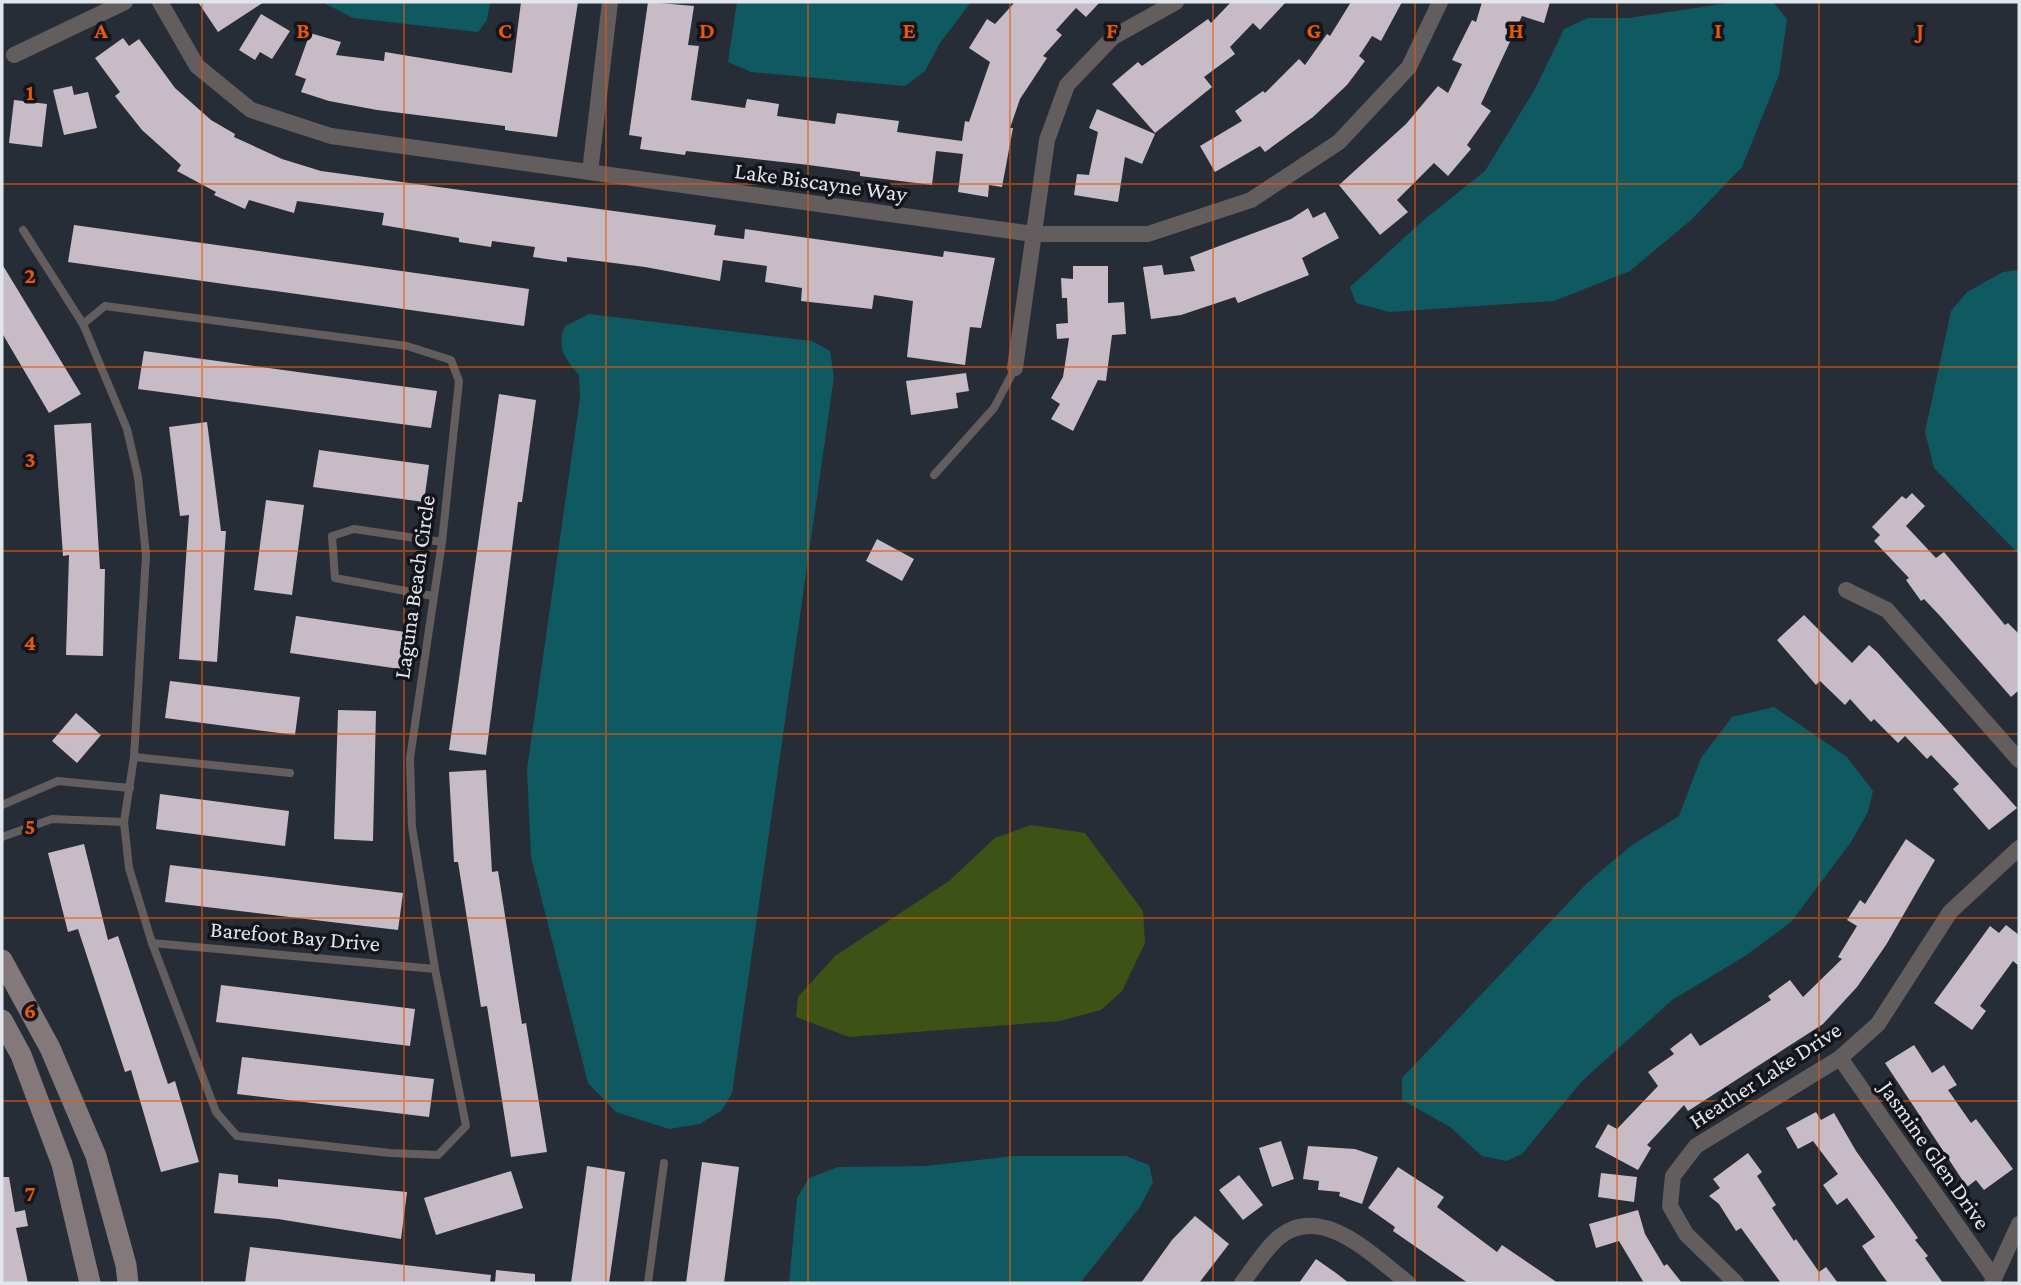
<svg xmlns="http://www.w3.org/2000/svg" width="2021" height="1285" font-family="'Crimson Pro',serif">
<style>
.green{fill:#3d5214}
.water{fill:#0e5a60}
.building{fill:#c7bbc6}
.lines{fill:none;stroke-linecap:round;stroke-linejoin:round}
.lane{stroke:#645d5e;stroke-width:8}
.street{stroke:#645d5e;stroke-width:16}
.secondary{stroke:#83787a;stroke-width:21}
.grid{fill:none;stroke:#e8590c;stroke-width:2;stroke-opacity:0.55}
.labels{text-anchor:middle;stroke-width:7;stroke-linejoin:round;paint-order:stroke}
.street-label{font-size:23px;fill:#e1e5ec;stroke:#13151a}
.grid-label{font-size:23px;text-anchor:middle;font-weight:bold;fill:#e8590c;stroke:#13151a;stroke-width:7;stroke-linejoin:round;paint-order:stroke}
</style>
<rect width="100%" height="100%" fill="#272d37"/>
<!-- green -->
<polygon class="green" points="1031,825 1085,833 1143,911 1145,943 1122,991 1101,1010 1060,1021 849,1037 796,1017 798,997 835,956 949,881 995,838"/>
<!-- water -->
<g class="water">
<polygon points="322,2 490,2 487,20 478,32 353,18"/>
<polygon points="737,2 971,2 940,43 925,71 905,86 751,72 728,62"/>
<polygon points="1735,2 1773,2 1787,19 1779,75 1742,167 1691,220 1630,271 1554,301 1389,312 1356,303 1350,287 1425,219 1485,171 1535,89 1564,29 1588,18 1629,18"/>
<polygon points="2019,270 2019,554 1934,468 1925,432 1951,311 1967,292 2003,272"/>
<path d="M589 314 812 341 830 351 834 377 732 1093 722 1110 700 1124 669 1129 616 1112 588 1083 531 857 527 769 580 398 579 375C565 359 556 347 565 326Z"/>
<polygon points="1774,707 1847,757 1873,791 1868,812 1851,842 1791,922 1745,956 1672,1000 1582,1081 1522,1154 1506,1161 1482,1156 1450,1127 1402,1100 1402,1078 1587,883 1632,845 1679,816 1701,758 1732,717"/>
<polygon points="1014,1156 1126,1156 1149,1165 1153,1182 1140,1207 1080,1283 789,1283 797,1198 809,1178 838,1167 925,1166"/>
</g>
<!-- building -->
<g class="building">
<polygon points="198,2 264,2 218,32"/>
<polygon points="521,2 578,2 557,137 505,130 505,126 377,110 329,101 301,92 306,79 295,75 310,33 341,42 336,55 384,61 385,52 512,73"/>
<polygon points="648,2 694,6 688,45 699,46 691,100 745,108 747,99 779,104 777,116 835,124 837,113 899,121 897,132 962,141 965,121 969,122 990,62 969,48 987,19 995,24 1015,2 1100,2 1086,17 1076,8 1056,30 1062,35 1043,56 1047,58 1020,99 1010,128 1013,128 1002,187 989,185 988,197 958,192 963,154 936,151 932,185 860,176 860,172 809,165 686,151 685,155 640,149 642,137 629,135"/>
<polygon points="1231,2 1286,2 1260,30 1253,23 1230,47 1235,54 1204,77 1212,87 1155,133 1112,84 1138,62 1142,66 1208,19 1211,23"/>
<polygon points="1351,2 1402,2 1381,41 1372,36 1359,56 1365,61 1347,85 1313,117 1265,152 1260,146 1215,172 1200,146 1242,121 1235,111 1263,91 1265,93 1299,59 1305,65 1327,34 1330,36"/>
<polygon points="1482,2 1550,2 1544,23 1522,16 1481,104 1491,111 1467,145 1471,149 1448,176 1434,163 1397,200 1408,212 1380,235 1339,185 1406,124 1438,86 1448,93 1462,64 1452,60 1472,20 1476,22"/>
<polygon points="261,14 290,31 272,59 260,52 255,60 239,50"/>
<polygon points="123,38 129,46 139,39 175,88 211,120 235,134 234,137 282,159 321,171 716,225 714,235 744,239 745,229 943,257 944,251 995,258 981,328 970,327 965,365 907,357 913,301 874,295 872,309 801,301 802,288 765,282 767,266 723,260 720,281 645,267 567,257 567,262 533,257 535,247 492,241 491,247 459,242 459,238 382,225 384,213 297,201 294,213 249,200 245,209 214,195 216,192 177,171 181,165 142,130 115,96 120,92 95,58"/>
<polygon points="72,86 74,95 88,92 97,128 64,135 53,90"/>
<polygon points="14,100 47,104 42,147 9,143"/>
<polygon points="1097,109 1155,134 1142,164 1125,157 1118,202 1074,195 1077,174 1089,175 1098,132 1089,128"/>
<polygon points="1308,208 1313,218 1325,212 1339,238 1302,258 1309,275 1238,303 1235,297 1181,315 1151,319 1143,267 1162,265 1164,275 1195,271 1190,257 1291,219"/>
<polygon points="74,225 529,289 524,326 68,262"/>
<polygon points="2,264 81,394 49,413 2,333"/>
<polygon points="1073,266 1108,266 1108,303 1124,302 1126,334 1112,335 1106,381 1098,380 1073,431 1051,419 1060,404 1051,398 1063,377 1069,338 1057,339 1056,324 1068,323 1067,298 1062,298 1061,278 1073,279"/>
<polygon points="144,351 437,391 431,428 138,389"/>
<polygon points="966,373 969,391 956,393 958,408 911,415 906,381"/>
<polygon points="499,394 536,400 522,502 518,502 486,755 449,750"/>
<polygon points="207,422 221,531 226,531 217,662 179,659 189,515 180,516 169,427"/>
<polygon points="91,423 100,569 105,569 103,656 66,655 69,555 63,556 54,425"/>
<polygon points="319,450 429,465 424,502 313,487"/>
<polygon points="1912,493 1925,506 1906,526 1936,558 1944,552 2005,625 2008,623 2019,634 2019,690 2011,697 1941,617 1924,599 1921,601 1906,580 1909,578 1874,541 1880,535 1872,527 1902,496 1906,499"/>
<polygon points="266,500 304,505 292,595 254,590"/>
<polygon points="877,539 914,559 902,581 866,561"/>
<polygon points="1804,615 1852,663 1869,645 1877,652 2017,808 1989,830 1953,789 1959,784 1931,755 1927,759 1905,736 1898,743 1874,719 1871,722 1850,699 1845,705 1820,681 1816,685 1777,640"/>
<polygon points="296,616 405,632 400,669 290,653"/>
<polygon points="170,681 300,697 295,735 165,718"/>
<polygon points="338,710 376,711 373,841 334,839"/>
<polygon points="76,713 101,735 77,763 52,741"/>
<polygon points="486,770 492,872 498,871 522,1024 526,1023 547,1152 511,1157 487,1006 481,1007 458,862 454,862 449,772"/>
<polygon points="160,794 289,811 285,846 156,829"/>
<polygon points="1906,839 1935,860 1886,945 1857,987 1823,1024 1688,1111 1684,1105 1647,1145 1651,1148 1638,1170 1595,1147 1608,1124 1617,1129 1658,1086 1648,1072 1674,1054 1670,1049 1691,1033 1700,1046 1771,1000 1768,996 1790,980 1803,997 1842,959 1838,957 1857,926 1847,920 1860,900 1865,904"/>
<polygon points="84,844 108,940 118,936 168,1084 175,1081 199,1162 161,1172 131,1070 125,1072 78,929 68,932 48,853"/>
<polygon points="170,865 403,893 398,930 165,902"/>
<polygon points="2006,925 2019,935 2019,966 2013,961 1980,1006 1986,1011 1972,1030 1934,1003 1990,926 1999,933"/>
<polygon points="221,985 415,1009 410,1046 216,1022"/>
<polygon points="1914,1045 1932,1073 1944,1065 1957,1085 1948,1090 1971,1123 1976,1119 2013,1169 1984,1190 1976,1180 1967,1187 1885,1063"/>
<polygon points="242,1057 434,1079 429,1117 237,1094"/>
<polygon points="1816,1112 1821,1120 1834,1113 1856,1151 1918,1238 1915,1240 1928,1256 1925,1258 1943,1283 1888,1283 1882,1275 1862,1246 1875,1237 1847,1198 1837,1205 1823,1185 1838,1174 1813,1141 1798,1149 1786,1128"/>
<polygon points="1281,1141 1294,1179 1272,1187 1259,1148"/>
<polygon points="1308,1146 1355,1149 1378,1157 1362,1204 1339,1196 1340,1192 1318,1190 1319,1181 1303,1179"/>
<polygon points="1748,1153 1762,1172 1757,1176 1776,1205 1772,1208 1794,1241 1796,1239 1819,1272 1826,1267 1838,1283 1781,1283 1741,1228 1736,1231 1719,1204 1709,1196 1720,1188 1713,1179"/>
<polygon points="702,1162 739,1167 724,1283 686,1283"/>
<polygon points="587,1166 625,1172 609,1283 571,1283"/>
<polygon points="1398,1167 1444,1197 1437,1207 1497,1252 1502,1245 1558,1283 1468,1283 1393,1231 1395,1227 1368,1208"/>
<polygon points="511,1171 523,1208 436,1235 424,1198"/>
<polygon points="219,1173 238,1175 238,1183 278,1187 278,1179 407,1192 401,1239 278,1219 214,1213"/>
<polygon points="1601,1173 1637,1177 1634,1202 1598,1197"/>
<polygon points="1239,1175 1263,1205 1243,1220 1219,1190"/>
<polygon points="2,1177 9,1177 15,1212 25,1210 28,1226 16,1228 28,1283 2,1283"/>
<polygon points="1638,1210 1645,1234 1664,1266 1667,1264 1682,1283 1644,1283 1619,1241 1596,1248 1589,1224"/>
<polygon points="1195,1216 1229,1244 1199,1283 1141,1283 1172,1240"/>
<polygon points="250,1247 491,1275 490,1283 245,1283"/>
<polygon points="1316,1259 1336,1273 1349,1283 1299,1283"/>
<polygon points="496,1270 535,1274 535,1283 495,1283"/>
</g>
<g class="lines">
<!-- lane -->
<g class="lane">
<polyline points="23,230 83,324"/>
<polygon points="105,306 407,346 451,360 459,381 442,542 410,758 412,827 435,969 466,1126 438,1155 390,1153 237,1136 216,1112 152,943 129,868 124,822 134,757 146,555 138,477 127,429 83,324"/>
<polyline points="934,475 994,408 1015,368"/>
<polyline points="433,596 335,578 332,536 354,529 442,542"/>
<polyline points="134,757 290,773"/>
<polyline points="2,805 58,781 130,788"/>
<polyline points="2,837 52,819 124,822"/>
<polyline points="152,943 435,969"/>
<polyline points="648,1283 664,1163"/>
</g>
<!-- street -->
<g class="street">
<polyline points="160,2 197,66 251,110 331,136 1033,234 1148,234 1251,200 1339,142 1409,67 1440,2"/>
<polyline points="14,55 125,2"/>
<polyline points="590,172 610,2"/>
<polyline points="1015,368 1047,140 1067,85 1113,37 1176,2"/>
<polyline points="1846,590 1887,610 2019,760"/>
<polyline points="1840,1058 1994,1278"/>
<path d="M1242 1283C1252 1270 1261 1256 1272 1244 1316 1196 1372 1255 1408 1283"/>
<polyline points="1736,1283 1686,1234 1670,1206 1673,1176 1696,1146 1840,1058 1878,1024 1950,912 2019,848"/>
<polyline points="1992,1283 2019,1224"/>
</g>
<!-- secondary -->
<g class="secondary">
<polyline points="2,960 50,1048 96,1156 126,1265 128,1283"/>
<polyline points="2,1020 21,1055 62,1164 90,1283"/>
</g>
</g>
<!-- grid -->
<path class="grid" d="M202 2V1283M404 2V1283M606 2V1283M808 2V1283M1010 2V1283M1213 2V1283M1415 2V1283M1617 2V1283M1819 2V1283M2 184H2019M2 367H2019M2 551H2019M2 734H2019M2 918H2019M2 1101H2019"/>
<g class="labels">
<!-- street labels -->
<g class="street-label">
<text transform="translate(821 182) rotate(8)" y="8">Lake Biscayne Way</text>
<text transform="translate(414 587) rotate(-82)" y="8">Laguna Beach Circle</text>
<text transform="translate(295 936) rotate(5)" y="8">Barefoot Bay Drive</text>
<text transform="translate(1765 1075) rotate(-33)" y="8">Heather Lake Drive</text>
<text transform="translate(1935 1155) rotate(55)" y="8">Jasmine Glen Drive</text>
</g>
</g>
<g class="grid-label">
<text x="101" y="38">A</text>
<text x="303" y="38">B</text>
<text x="505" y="38">C</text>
<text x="707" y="38">D</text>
<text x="909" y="38">E</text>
<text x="1112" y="38">F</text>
<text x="1314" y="38">G</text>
<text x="1516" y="38">H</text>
<text x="1718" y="38">I</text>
<text x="1920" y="38">J</text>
<text x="30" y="100">1</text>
<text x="30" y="283">2</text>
<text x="30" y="467">3</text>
<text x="30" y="650">4</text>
<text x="30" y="834">5</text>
<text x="30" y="1018">6</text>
<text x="30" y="1201">7</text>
</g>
<!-- border -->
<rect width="2021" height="1285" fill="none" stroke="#e1e5ec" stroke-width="7"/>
</svg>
